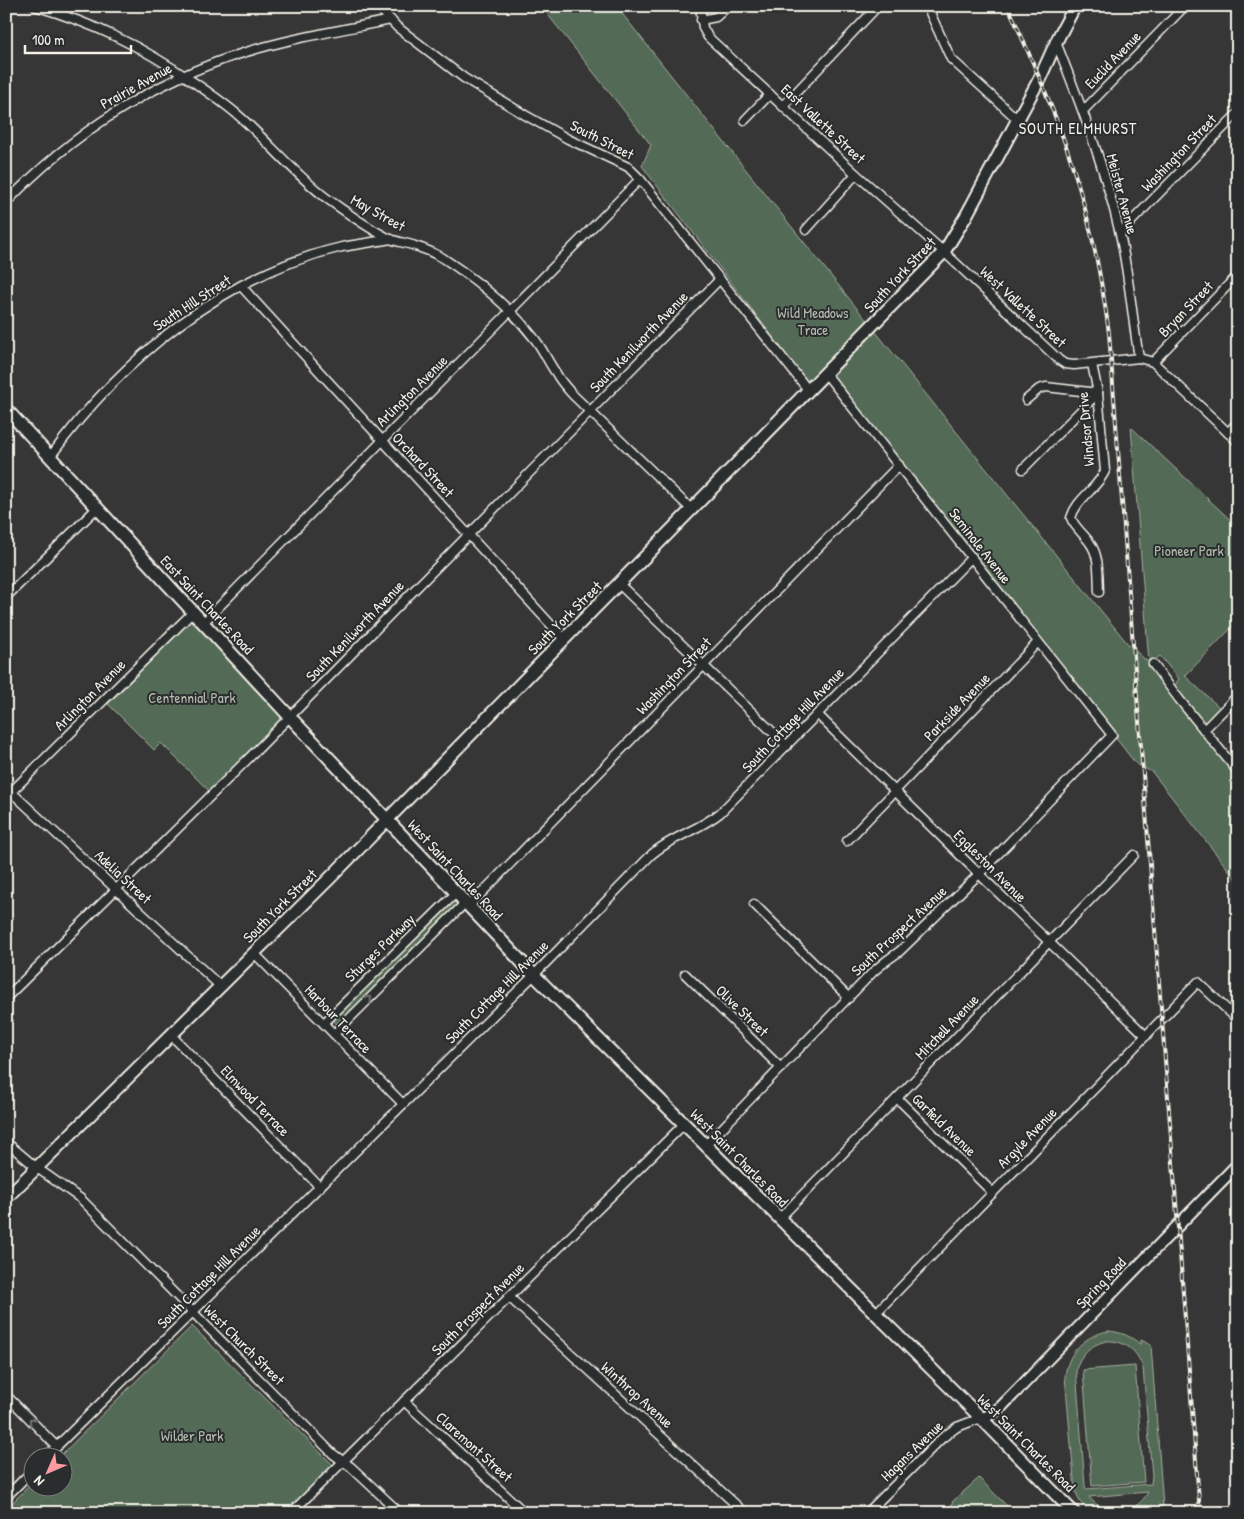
<svg xmlns="http://www.w3.org/2000/svg" width="1244" height="1519" font-family="'Patrick Hand',sans-serif">
<style>
.green{fill:#536a56;stroke:#a4ae9f;fill-rule:evenodd}
.lines{fill:none;stroke-linecap:round;stroke-linejoin:round}
.minor-casing{stroke:#f4f1e8;stroke-width:11}
.tertiary-casing{stroke:#f4f1e8;stroke-width:14}
.secondary-casing{stroke:#f4f1e8;stroke-width:15}
.minor{stroke:#2a2d2e;stroke-width:8}
.tertiary{stroke:#2a2d2e;stroke-width:10}
.secondary{stroke:#2a2d2e;stroke-width:11}
.rail-casing{stroke:#f4f1e8;stroke-width:4}
.rail{stroke:#2a2d2e;stroke-width:2;stroke-dasharray:5.5;stroke-linecap:butt}
.oneway{stroke:#71726f}
.labels{text-anchor:middle;stroke-width:4;stroke-linejoin:round;paint-order:stroke}
.street-label{font-size:15px;fill:#f4f1e8;stroke:#2a2d2e}
.park-label{font-size:15px;fill:#b4bbae;stroke:#2a2d2e}
.neighbourhood-label{font-size:16px;letter-spacing:1px;fill:#f4f1e8;stroke:#2a2d2e}
</style>
<rect width="100%" height="100%" fill="#373636"/>
<filter id="ink" filterUnits="userSpaceOnUse"><feTurbulence type="fractalNoise" baseFrequency=".02" numOctaves="2"/><feDisplacementMap in="SourceGraphic" scale="10" xChannelSelector="R" yChannelSelector="G"/><feConvolveMatrix kernelMatrix="1 2 1 2 8 2 1 2 1" color-interpolation-filters="sRGB"/></filter>
<g filter="url(#ink)">
<!-- green -->
<g class="green">
<path d="M541 6H616C785 220 956 432 1128 644L1149 663 1131 427 1238 527V621L1185 676 1220 708 1207 721 1205 722 1201 721 1174 686 1179 679 1160 656 1150 664 1238 768V882L1152 772 1136 764 826 368 809 384 642 166 651 145Z"/>
<polygon points="193,619 284,717 209,791 161,743 154,750 108,704"/>
<polygon points="453,899 459,906 338,1025 332,1019"/>
<polygon points="192,1326 334,1466 286,1513 6,1513 6,1509 32,1483 32,1486 62,1486 62,1456 60,1456"/>
<path d="M1108 1331C1121 1332 1131 1336 1141 1345V1340L1151 1345 1163 1506H1162V1513H1155L1154 1507 1145 1513H1091L1080 1502 1075 1490 1065 1376C1068 1352 1084 1336 1108 1331ZM1106 1341C1124 1340 1137 1350 1143 1368L1152 1476 1151 1484 1086 1489 1085 1486 1076 1370C1080 1354 1090 1345 1106 1341ZM1148 1492C1136 1516 1105 1517 1089 1497Z"/>
<polygon points="1135,1366 1144,1482 1092,1486 1083,1370"/>
<polygon points="979,1478 1014,1513 947,1513 953,1501"/>
</g>
<g class="lines">
<defs>
<g id="minor">
<path d="M35 6C95 24 141 46 192 81 208 92 223 102 238 115 269 142 295 175 329 200 347 213 369 229 390 239 398 242 407 243 415 246 425 249 434 253 443 258 477 280 509 306 534 338 543 349 548 362 556 373 560 381 566 387 572 394L692 510"/>
<polyline points="378,6 397,27 464,78 525,115 568,139 628,167 640,179 809,391"/>
<polyline points="700,6 703,28 708,37 856,174 944,252 1059,360 1065,364 1074,365 1139,358 1153,362 1238,442"/>
<polyline points="927,6 951,59 1017,119"/>
<polyline points="701,20 716,17 728,6"/>
<path d="M1056 42C1081 105 1105 168 1120 234 1129 275 1132 316 1139 358"/>
<polyline points="783,106 878,6"/>
<polyline points="1083,111 1185,6"/>
<polyline points="745,120 770,94"/>
<path d="M6 203C71 134 153 81 243 53 291 38 342 30 391 20"/>
<polyline points="806,230 856,174"/>
<polyline points="1120,233 1238,113"/>
<polyline points="241,286 564,639"/>
<polyline points="1153,362 1238,275"/>
<path d="M1092 364 1098 393 1105 471C1097 489 1076 499 1071 518 1075 528 1084 534 1090 543 1100 557 1098 575 1099 592"/>
<polyline points="1026,400 1039,389 1046,387 1098,393"/>
<polyline points="1228,433 1238,422"/>
<path d="M50 457C122 359 222 275 342 247 358 244 375 242 391 239"/>
<polyline points="1023,469 1098,393"/>
<polyline points="619,584 787,746"/>
<polyline points="6,597 97,508"/>
<polyline points="203,623 640,179"/>
<polyline points="1153,664 1179,699 1238,772"/>
<polyline points="817,714 979,874 1146,1036"/>
<polyline points="1204,730 1238,695"/>
<polyline points="6,787 220,986"/>
<polyline points="6,797 193,612"/>
<polyline points="847,841 1038,642"/>
<polyline points="754,904 849,998"/>
<polyline points="469,906 899,465"/>
<polyline points="254,953 403,1104"/>
<polyline points="685,974 781,1068"/>
<polyline points="6,998 257,750 720,279"/>
<polyline points="324,1023 456,893"/>
<polyline points="334,1034 465,903"/>
<polyline points="171,1035 320,1187"/>
<polyline points="897,1098 993,1193"/>
<polyline points="6,1142 37,1168 81,1199 333,1454 351,1467 400,1513"/>
<polyline points="705,1146 874,971 886,961 900,951 979,874 1112,735 826,374"/>
<polyline points="779,1219 1134,855"/>
<polyline points="509,1297 745,1513"/>
<polyline points="875,1314 1198,982 1238,1020"/>
<polyline points="6,1395 57,1447"/>
<polyline points="404,1401 525,1513"/>
<path d="M47 1456 534 975 652 854C673 836 699 830 720 813L972 557"/>
<polyline points="6,1497 32,1471"/>
<polyline points="291,1513 684,1124"/>
<polyline points="867,1513 942,1438 957,1427 981,1418"/>
</g>
<polyline id="tertiary" points="981,1418 988,1416 1001,1407 1238,1164"/>
<g id="secondary">
<polyline points="6,409 290,717 534,975 981,1418 1074,1513"/>
<polyline points="6,1198 329,879 944,252 966,216 1040,78 1059,36 1075,6"/>
</g>
</defs>
<!-- minor casing -->
<use href="#minor" class="minor-casing"/>
<!-- tertiary casing -->
<use href="#tertiary" class="tertiary-casing"/>
<!-- secondary casing -->
<use href="#secondary" class="secondary-casing"/>
<!-- minor -->
<use href="#minor" class="minor"/>
<!-- tertiary -->
<use href="#tertiary" class="tertiary"/>
<!-- secondary -->
<use href="#secondary" class="secondary"/>
<defs>
<path id="rail" d="M1008 6C1030 56 1053 106 1070 158 1089 215 1101 273 1109 333L1200 1513"/>
</defs>
<!-- rail casing -->
<use href="#rail" class="rail-casing"/>
<!-- rail -->
<use href="#rail" class="rail"/>
</g>
<!-- one-way arrows -->
<defs><path id="oneway-chevron" d="M-2-3.5L2.5 0L-2 3.5" fill="none" stroke-width="1.6" stroke-linecap="round" stroke-linejoin="round" transform="scale(1.25)"/></defs>
<g class="oneway">
<use href="#oneway-chevron" transform="translate(369 999) rotate(-45)"/>
<use href="#oneway-chevron" transform="translate(32 1421) rotate(-135)"/>
</g>
</g>
<g class="labels">
<!-- street labels -->
<g class="street-label">
<text transform="translate(1113 60) rotate(-46)" y="5">Euclid Avenue</text>
<text transform="translate(136 86) rotate(-29)" y="5">Prairie Avenue</text>
<text transform="translate(823 124) rotate(43)" y="5">East Vallette Street</text>
<text transform="translate(602 140) rotate(27)" y="5">South Street</text>
<text transform="translate(1179 153) rotate(-46)" y="5">Washington Street</text>
<text transform="translate(1122 194) rotate(75)" y="5">Meister Avenue</text>
<text transform="translate(378 213) rotate(29)" y="5">May Street</text>
<text transform="translate(900 275) rotate(-47)" y="5">South York Street</text>
<text transform="translate(192 303) rotate(-33)" y="5">South Hill Street</text>
<text transform="translate(1023 307) rotate(43)" y="5">West Vallette Street</text>
<text transform="translate(1186 309) rotate(-46)" y="5">Bryan Street</text>
<text transform="translate(639 342) rotate(-46)" y="5">South Kenilworth Avenue</text>
<text transform="translate(412 391) rotate(-45)" y="5">Arlington Avenue</text>
<text transform="translate(1086 429) rotate(-95)" y="5">Windsor Drive</text>
<text transform="translate(423 465) rotate(47)" y="5">Orchard Street</text>
<text transform="translate(980 546) rotate(52)" y="5">Seminole Avenue</text>
<text transform="translate(207 605) rotate(47)" y="5">East Saint Charles Road</text>
<text transform="translate(565 618) rotate(-45)" y="5">South York Street</text>
<text transform="translate(355 631) rotate(-46)" y="5">South Kenilworth Avenue</text>
<text transform="translate(674 676) rotate(-46)" y="5">Washington Street</text>
<text transform="translate(90 695) rotate(-45)" y="5">Arlington Avenue</text>
<text transform="translate(957 707) rotate(-46)" y="5">Parkside Avenue</text>
<text transform="translate(793 720) rotate(-46)" y="5">South Cottage Hill Avenue</text>
<text transform="translate(990 866) rotate(45)" y="5">Eggleston Avenue</text>
<text transform="translate(455 870) rotate(47)" y="5">West Saint Charles Road</text>
<text transform="translate(123 877) rotate(43)" y="5">Adelia Street</text>
<text transform="translate(280 906) rotate(-45)" y="5">South York Street</text>
<text transform="translate(899 931) rotate(-43)" y="5">South Prospect Avenue</text>
<text transform="translate(380 948) rotate(-44)" y="5">Sturges Parkway</text>
<text transform="translate(497 992) rotate(-45)" y="5">South Cottage Hill Avenue</text>
<text transform="translate(742 1011) rotate(44)" y="5">Olive Street</text>
<text transform="translate(338 1019) rotate(46)" y="5">Harbour Terrace</text>
<text transform="translate(947 1027) rotate(-46)" y="5">Mitchell Avenue</text>
<text transform="translate(255 1101) rotate(46)" y="5">Elmwood Terrace</text>
<text transform="translate(944 1125) rotate(44)" y="5">Garfield Avenue</text>
<text transform="translate(1027 1138) rotate(-46)" y="5">Argyle Avenue</text>
<text transform="translate(739 1158) rotate(45)" y="5">West Saint Charles Road</text>
<text transform="translate(209 1277) rotate(-45)" y="5">South Cottage Hill Avenue</text>
<text transform="translate(1101 1283) rotate(-46)" y="5">Spring Road</text>
<text transform="translate(478 1309) rotate(-45)" y="5">South Prospect Avenue</text>
<text transform="translate(244 1345) rotate(45)" y="5">West Church Street</text>
<text transform="translate(637 1395) rotate(42)" y="5">Winthrop Avenue</text>
<text transform="translate(1026 1443) rotate(45)" y="5">West Saint Charles Road</text>
<text transform="translate(474 1447) rotate(42)" y="5">Claremont Street</text>
<text transform="translate(912 1451) rotate(-44)" y="5">Hagans Avenue</text>
</g>
<!-- park labels -->
<g class="park-label">
<text x="813" y="318">Wild Meadows<tspan x="813" dy="17">Trace</tspan></text>
<text x="1189" y="556">Pioneer Park</text>
<text x="192" y="703">Centennial Park</text>
<text x="192" y="1441">Wilder Park</text>
</g>
<!-- neighbourhood labels -->
<g class="neighbourhood-label">
<text x="1078" y="134">SOUTH ELMHURST</text>
</g>
</g>
<!-- margin -->
<rect width="1244" height="1519" fill="none" stroke="#2a2d2e" stroke-width="25"/>
<rect x="12" y="12" width="1219" height="1494" fill="none" stroke="#f4f1e8" stroke-width="2" filter="url(#ink)"/>
<!-- north arrow -->
<g transform="translate(48 1472) rotate(225)"><circle r="24" fill="#2a2d2e" stroke="#7b7b78"/>
<path d="M0-4L9 19L0 12L-9 19Z" fill="#ff9aa2"/>
<text y="-8" font-size="14" font-weight="bold" text-anchor="middle" fill="#f4f1e8">N</text>
</g>
<!-- scale -->
<path d="M25 45v8h106v-8" fill="none" stroke="#f4f1e8" stroke-width="2.5"/>
<text x="32" y="45" font-size="15" fill="#f4f1e8" stroke="#2a2d2e" stroke-width="4" paint-order="stroke">100 m</text>
</svg>
